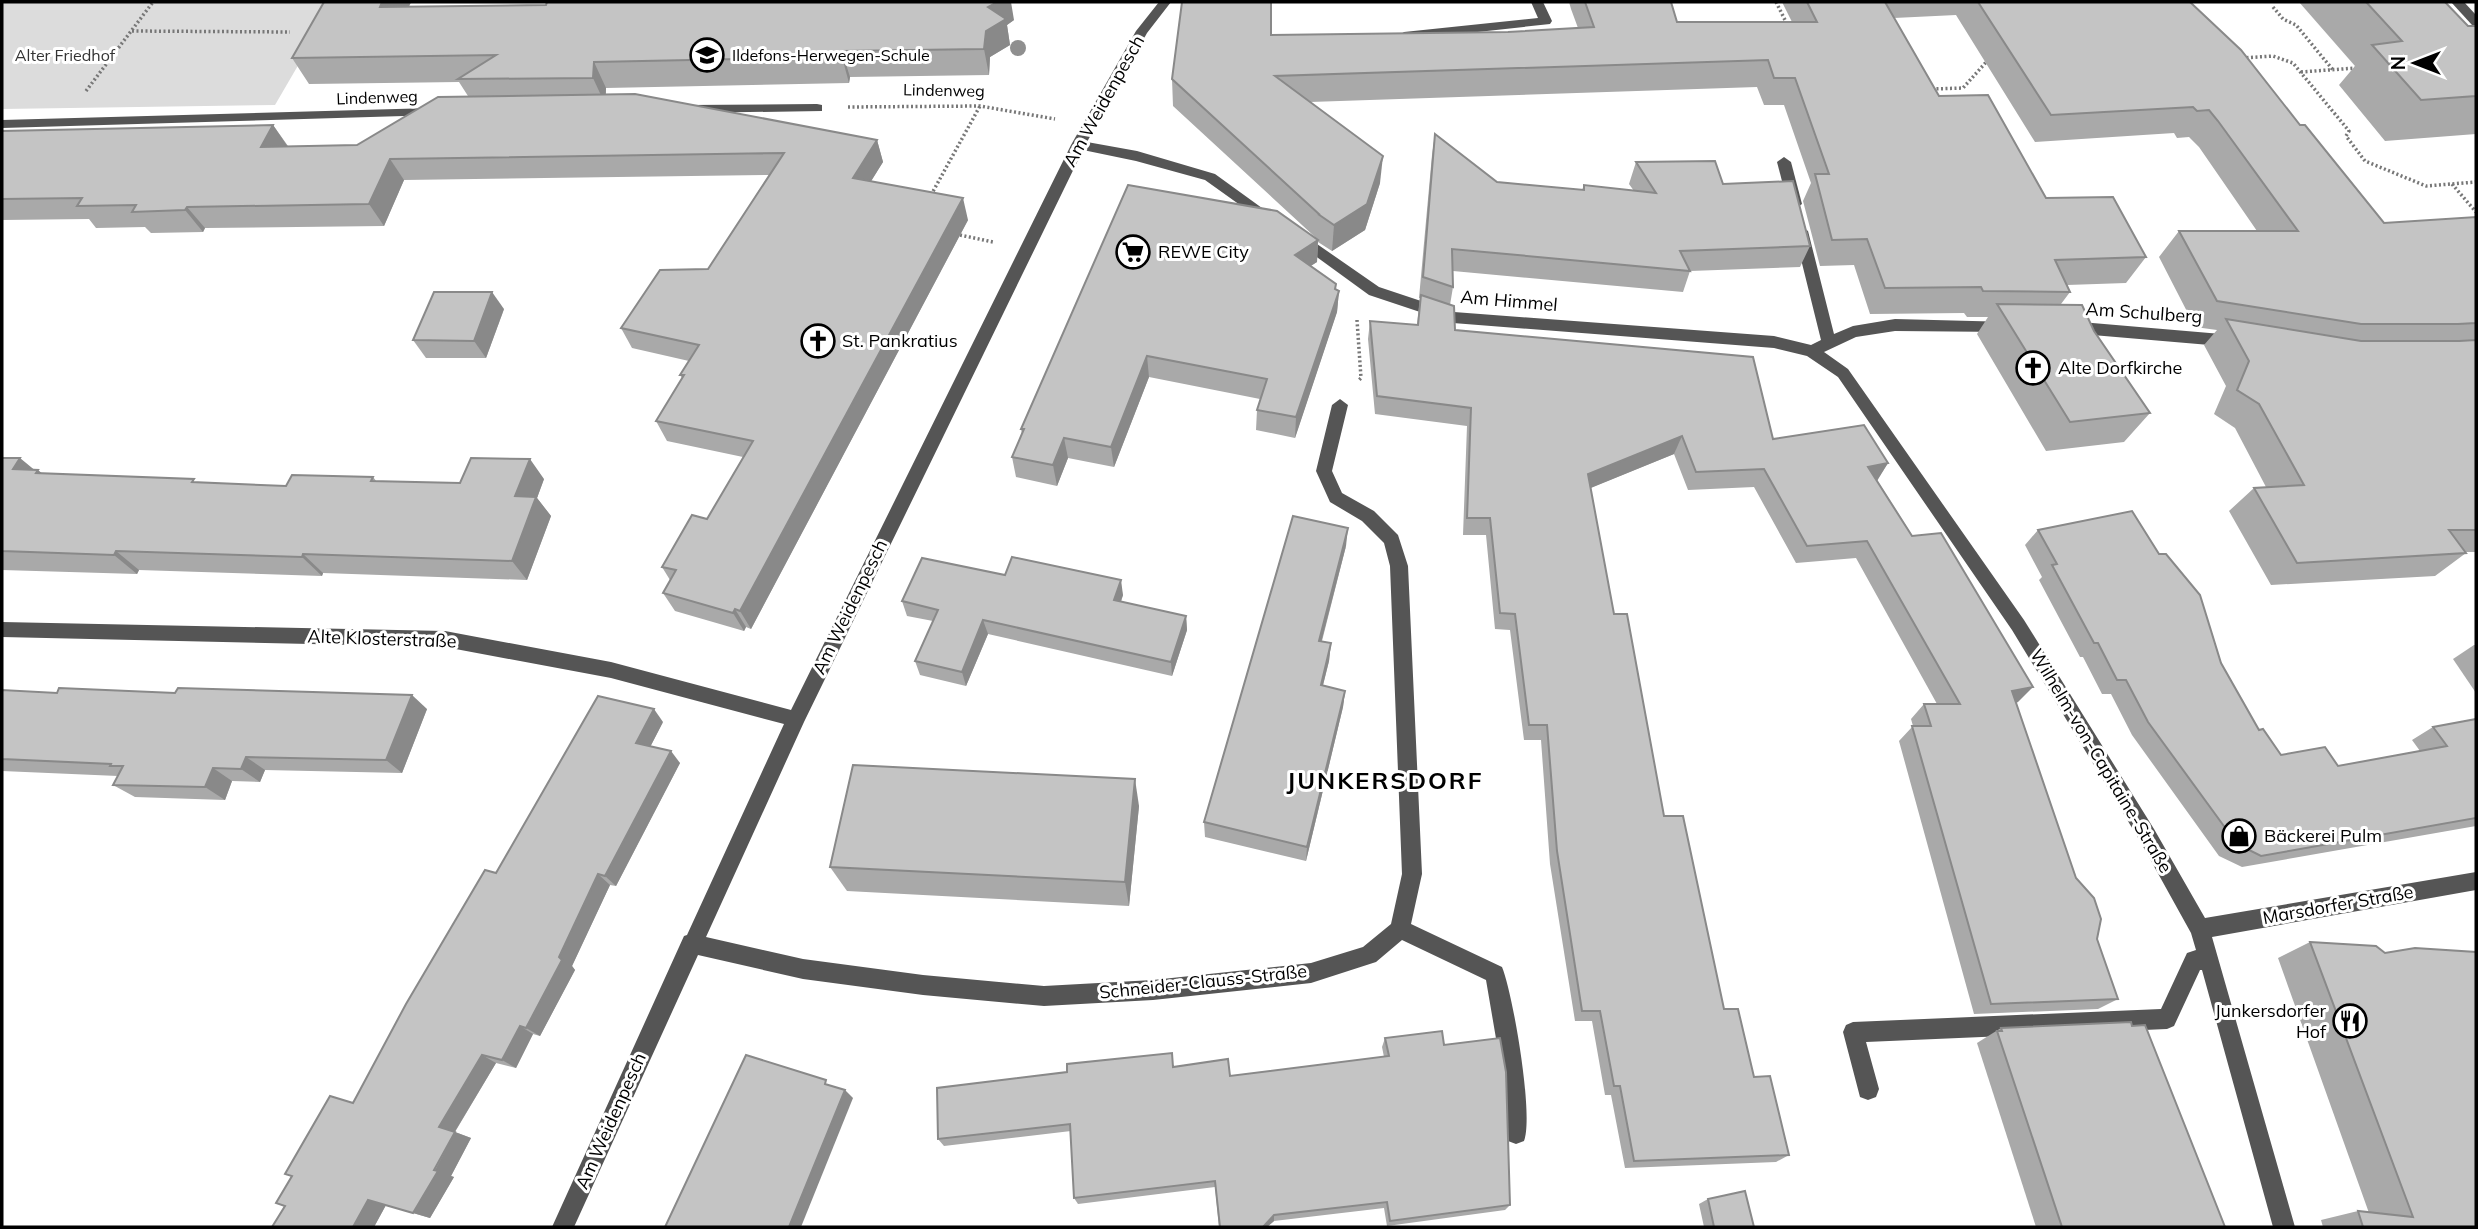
<svg xmlns="http://www.w3.org/2000/svg" width="2478" height="1229" font-family="Mulish,sans-serif">
<style>
.green{fill:#dcdcdc}
.lines{fill:none;stroke-linecap:round;stroke-linejoin:round}
.path{stroke:#777;stroke-width:3.5;stroke-dasharray:2 2.5;stroke-linecap:butt}
.minor{fill:#555;fill-rule:evenodd}
.tree{fill:#8f8f8f}
.wall{fill:#a9a9a9}
.shaded-wall{fill:#898989}
.building{fill:#c4c4c4;stroke:#898989;stroke-width:2}
.labels{text-anchor:middle;stroke-width:6;stroke-linejoin:round;paint-order:stroke}
.far-park-label{font-size:16px;fill:#333;stroke:#fff}
.far-poi-label{font-size:16px;fill:#000;stroke:#fff;text-anchor:start}
.far-street-label{font-size:16px;fill:#000;stroke:#fff}
.street-label{font-size:18px;fill:#000;stroke:#fff}
.poi-label{font-size:18px;fill:#000;stroke:#fff;text-anchor:start}
.district-label{font-size:24px;font-weight:bold;letter-spacing:2px;fill:#000;stroke:#fff}
</style>
<rect width="100%" height="100%" fill="#fff"/>
<!-- green -->
<polygon class="green" points="2,2 335,2 275,105 2,109"/>
<g class="lines">
<!-- path -->
<g class="path">
<polyline points="1776,2 1788,26"/>
<polyline points="2273,7 2283,19 2296,25 2333,70"/>
<polyline points="132,31 290,32"/>
<polyline points="2242,58 2273,56 2293,63 2349,131 2346,136 2365,161 2426,186 2476,182"/>
<polyline points="2301,72 2356,68"/>
<polyline points="1932,89 1963,88 1988,60"/>
<polyline points="86,91 153,2"/>
<polyline points="848,107 980,106 1055,119"/>
<polyline points="2452,184 2476,212"/>
<polyline points="931,195 980,106"/>
<polyline points="960,235 993,242"/>
<polyline points="1357,320 1361,378 1358,381"/>
</g>
<!-- minor -->
<g class="minor">
<path d="M1159 2H1171L1147 33 1087 142 1137 151 1215 174 1280 221 1278 225H1268L1205 180 1136 161 1083 150 804 722 706 937 803 959 923 975 1044 986 1153 980 1311 963 1363 947 1391 924 1402 874 1390 566 1384 543 1362 521 1330 502 1316 471 1332 405 1340 399 1348 405 1332 471 1342 493 1374 511 1398 535 1408 566 1422 874 1411 924 1502 967C1513 994 1534 1116 1524 1141L1516 1144 1508 1141 1505 1133V1091L1486 980 1402 940 1376 962 1311 983 1153 1000 1044 1006 923 995 803 979 698 955 574 1227H552L684 936 687 935 784 724 611 678 445 647 2 637V622L445 631 611 662 791 710 1071 145 1136 31Z"/>
<polygon points="1531,2 1543,2 1552,21 1550,24 1404,40 1398,36 1404,32 1538,18"/>
<polygon points="2451,2 2464,2 2476,15 2476,26 2472,25"/>
<polygon points="817,104 822,105 822,111 688,113 681,109 688,105"/>
<polygon points="432,108 439,112 437,115 2,128 2,120"/>
<polygon points="1784,157 1791,162 1802,204 1795,209 1788,204 1777,162"/>
<polygon points="1801,226 1808,231 1834,334 1853,326 1895,319 2011,322 2014,326 2006,332 1895,331 1856,337 1824,352 1848,369 2024,620 2154,829 2205,918 2476,872 2476,890 2212,937 2295,1227 2273,1227 2202,970 2200,970 2174,1026 2167,1029 1866,1042 1879,1089 1876,1097 1868,1100 1860,1097 1843,1032 1846,1025 1853,1022 2161,1009 2187,953 2196,950 2191,933 2140,841 2012,630 1838,377 1807,356 1774,348 1453,323 1369,295 1292,239 1294,235 1304,235 1379,287 1454,312 1774,336 1811,345 1821,340 1794,231"/>
<polygon points="2069,321 2233,335 2241,341 2233,347 2069,333 2061,327"/>
</g>
</g>
<!-- trees -->
<circle class="tree" cx="1018" cy="48" r="8"/>
<!-- wall -->
<g class="wall">
<polygon points="324,2 411,2 409,7 1014,20 1007,25 1010,45 990,57 989,75 850,77 849,83 606,88 606,95 877,140 883,162 871,181 968,220 751,629 746,627 744,631 675,611 663,593 670,580 662,567 707,519 743,457 667,441 656,421 682,378 680,375 689,361 632,348 621,328 708,269 769,175 404,180 384,226 205,228 203,232 151,233 145,227 96,228 89,219 2,220 2,131 273,125 288,146 357,145 468,96 459,82 309,84 292,58"/>
<polygon points="1569,2 1671,2 1677,22 1792,22 1782,2 2190,2 2300,125 2384,223 2476,217 2476,552 2465,552 2466,553 2435,576 2271,585 2229,511 2254,488 2266,487 2235,428 2214,414 2226,386 2204,345 2217,330 2195,327 2159,257 2179,231 2257,231 2199,147 2189,137 2177,138 2174,133 2035,142 1956,15 1894,18 1939,96 2046,198 2146,257 2126,283 2067,285 2070,292 2061,304 2094,331 2150,413 2124,442 2046,451 1977,334 1988,317 1967,317 1964,313 1870,314 1854,265 1820,266 1803,201 1811,183 1784,105 1764,105 1757,87 1310,102 1380,183 1365,230 1332,251 1318,242 1317,262 1310,266 1336,284 1336,290 1339,291 1337,312 1295,438 1256,430 1257,410 1260,399 1149,377 1114,467 1068,458 1057,486 1016,477 1012,457 1022,434 1021,429 1315,237 1173,106 1172,79 1271,35 1508,32 1578,28 1571,9"/>
<polygon points="2299,2 2445,2 2468,26 2476,26 2476,134 2385,141 2339,85 2355,66"/>
<polygon points="1435,134 1497,182 1582,190 1584,185 1634,191 1629,184 1636,162 1723,184 1810,246 1800,267 1690,271 1683,292 1453,271 1453,287 1450,305 1455,330 1773,439 1888,463 1877,480 2018,702 2016,703 2118,999 2098,1009 1974,1014 1899,741 1913,726 1911,719 1924,704 1937,704 1856,558 1796,563 1754,487 1688,490 1674,454 1590,488 1614,614 1664,816 1724,1009 1789,1155 1776,1162 1625,1168 1611,1095 1605,1095 1592,1021 1575,1021 1550,864 1541,740 1524,740 1510,630 1495,629 1486,535 1463,535 1467,426 1375,414 1368,339 1370,321 1417,325 1420,298 1419,298 1432,155"/>
<polygon points="504,309 486,358 426,358 413,340"/>
<polygon points="2,458 42,473 198,483 286,486 373,477 377,482 460,483 544,479 537,498 551,516 527,580 323,573 322,576 139,570 137,574 2,570"/>
<polygon points="2038,530 2221,663 2259,730 2281,755 2338,766 2420,751 2412,740 2433,727 2476,719 2476,826 2242,867 2219,856 2132,735 2111,694 2102,694 2083,657 2080,657 2039,580 2042,577 2025,545"/>
<polygon points="1346,546 1322,641 1331,643 1329,661 1323,685 1345,691 1343,707 1306,861 1205,837 1204,822"/>
<polygon points="1005,575 1123,595 1121,602 1186,616 1187,630 1172,676 988,634 966,686 920,675 915,661 933,621 907,616 902,601"/>
<polygon points="2474,645 2476,645 2476,693 2453,659"/>
<polygon points="2,690 57,693 427,709 402,773 265,770 260,782 232,781 225,800 135,797 113,785 118,776 2,771"/>
<polygon points="663,722 650,747 680,763 616,886 610,885 572,966 575,970 540,1036 533,1034 516,1068 496,1063 455,1132 471,1138 451,1176 454,1177 430,1218 386,1205 374,1227 272,1227 353,1103 496,873"/>
<polygon points="1139,806 1129,906 847,891 830,867"/>
<polygon points="2310,942 2476,1227 2323,1227 2321,1220 2358,1211 2369,1213 2278,958"/>
<polygon points="2001,1028 2225,1227 2036,1227 1977,1043"/>
<polygon points="1385,1038 1444,1045 1510,1205 1505,1210 1387,1226 1384,1208 1274,1221 1267,1227 1219,1227 1215,1187 1078,1204 1074,1198 1071,1131 944,1146 938,1139 1174,1067 1230,1076 1384,1057 1382,1047"/>
<polygon points="1708,1199 1754,1227 1704,1227 1699,1204"/>
</g>
<!-- shaded-wall -->
<g class="shaded-wall">
<polygon points="382,2 411,2 395,33 380,7"/>
<polygon points="993,2 1011,2 1014,20 1007,25 1010,45 990,57 989,75 984,49 988,7"/>
<polygon points="842,51 850,77 849,83 842,57"/>
<polygon points="594,62 606,88 605,104 593,78"/>
<polygon points="273,125 288,147 261,147"/>
<polygon points="877,140 883,162 860,199 853,178"/>
<polygon points="1383,156 1380,183 1365,230 1332,251 1334,225"/>
<polygon points="390,159 404,180 384,226 369,204"/>
<polygon points="963,198 968,220 751,629 740,611"/>
<polygon points="187,207 205,228 203,232 185,210"/>
<polygon points="1318,240 1317,262 1294,277 1295,255"/>
<polygon points="1336,284 1334,303 1339,291 1337,312 1295,438 1296,417"/>
<polygon points="492,292 504,309 486,358 474,341"/>
<polygon points="1147,356 1149,377 1114,467 1111,447"/>
<polygon points="1682,436 1674,454 1581,492 1588,474"/>
<polygon points="1064,438 1068,458 1057,486 1053,465"/>
<polygon points="20,458 37,472 38,470 62,490 13,469"/>
<polygon points="530,459 544,479 537,498 551,516 527,580 512,561 515,496"/>
<polygon points="1888,463 1877,481 1868,467"/>
<polygon points="1348,528 1346,546 1317,658 1319,641"/>
<polygon points="116,551 139,570 137,574 114,555"/>
<polygon points="303,554 323,573 322,576 302,557"/>
<polygon points="1121,580 1123,595 1116,614 1114,600"/>
<polygon points="735,609 746,627 744,631 733,613"/>
<polygon points="1186,616 1187,630 1172,676 1171,662"/>
<polygon points="983,620 988,634 966,686 962,672"/>
<polygon points="1331,643 1329,661 1319,701 1321,685"/>
<polygon points="2033,687 2018,702 1997,707 2012,691"/>
<polygon points="1345,691 1343,707 1306,861 1307,847"/>
<polygon points="412,695 427,709 402,773 386,760"/>
<polygon points="654,709 663,722 646,755 636,743"/>
<polygon points="671,751 680,763 616,886 605,876"/>
<polygon points="246,757 265,770 260,782 241,769"/>
<polygon points="213,768 232,781 225,800 205,787"/>
<polygon points="1135,779 1139,806 1129,906 1125,882"/>
<polygon points="598,874 610,885 572,966 575,970 540,1036 526,1028"/>
<polygon points="520,1026 533,1034 516,1068 502,1060"/>
<polygon points="482,1055 496,1063 454,1133 439,1127"/>
<polygon points="845,1090 853,1098 801,1227 789,1227"/>
<polygon points="455,1132 471,1138 451,1176 454,1177 430,1218 413,1213"/>
<polygon points="368,1200 386,1205 374,1227 353,1227"/>
<polygon points="1274,1215 1274,1221 1267,1227 1263,1227"/>
</g>
<!-- building -->
<g class="building">
<polygon points="324,2 382,2 380,7 546,5 547,2 997,2 988,7 1006,19 986,31 984,49 842,51 842,57 594,62 593,78 458,79 496,55 292,58"/>
<polygon points="1182,2 1271,2 1271,35 1508,32 1594,27 1585,2 1671,2 1677,22 1817,22 1807,2 1885,2 1939,96 1988,95 2046,198 2113,197 2146,257 2055,260 2070,292 1983,291 1981,287 1885,288 1867,239 1832,240 1815,174 1829,174 1795,78 1774,78 1768,60 1275,76 1383,156 1367,204 1334,225 1318,214 1320,215 1172,79"/>
<polygon points="1978,2 2190,2 2241,50 2300,125 2305,125 2384,223 2476,217 2476,323 2458,324 2361,324 2217,301 2179,231 2298,231 2218,121 2209,110 2197,111 2193,107 2051,115"/>
<polygon points="2366,2 2445,2 2468,26 2476,26 2476,96 2421,100 2372,45 2402,41"/>
<polygon points="635,94 877,140 853,178 963,198 740,611 735,609 733,613 663,593 676,570 662,567 692,515 707,519 753,441 656,421 684,375 680,375 699,345 621,328 660,270 708,269 784,153 390,159 369,204 187,207 185,210 132,212 136,205 77,206 82,198 2,199 2,131 273,125 261,147 357,145 438,97"/>
<polygon points="1435,134 1497,182 1584,190 1584,185 1656,193 1636,162 1715,161 1723,184 1793,181 1810,246 1680,251 1690,271 1452,249 1453,287 1423,277"/>
<polygon points="1128,185 1277,211 1318,240 1295,255 1336,284 1335,289 1339,291 1296,417 1257,410 1267,379 1147,356 1111,447 1064,438 1053,465 1012,457 1024,429 1021,429"/>
<polygon points="434,292 492,292 474,341 413,340"/>
<polygon points="1421,295 1454,306 1455,330 1753,357 1773,439 1864,425 1888,463 1868,467 1912,536 1941,533 2033,687 2012,691 2076,878 2094,898 2101,919 2097,939 2118,999 1991,1004 1912,726 1931,726 1924,704 1960,704 1867,541 1807,546 1764,469 1696,472 1682,436 1588,474 1614,614 1627,614 1664,816 1683,816 1724,1009 1738,1009 1754,1077 1770,1076 1789,1155 1634,1161 1620,1086 1614,1086 1600,1011 1582,1011 1557,851 1547,725 1529,725 1515,614 1500,613 1490,518 1467,518 1471,408 1377,396 1370,321 1418,325"/>
<polygon points="1997,304 2082,305 2094,331 2150,413 2070,422"/>
<polygon points="2226,319 2361,341 2459,341 2476,340 2476,530 2449,530 2466,553 2297,563 2254,488 2304,485 2259,404 2237,390 2249,361"/>
<polygon points="2,458 20,458 13,469 38,470 36,473 194,479 192,482 286,486 292,475 373,477 371,481 460,483 471,458 530,459 515,496 536,497 512,561 303,554 302,557 116,551 114,555 2,551"/>
<polygon points="2132,511 2159,554 2166,554 2200,595 2221,663 2259,730 2263,729 2281,755 2325,747 2338,766 2447,746 2433,727 2476,719 2476,818 2261,856 2237,844 2148,722 2126,680 2117,680 2098,643 2094,643 2052,565 2057,564 2038,530"/>
<polygon points="1293,516 1348,528 1319,641 1331,643 1321,685 1345,691 1307,847 1204,822"/>
<polygon points="1012,557 1121,580 1114,600 1186,616 1171,662 983,620 962,672 915,661 938,610 902,601 922,558 1005,575"/>
<polygon points="59,688 175,693 178,688 412,695 386,760 246,757 241,769 213,768 205,787 113,785 123,766 110,766 111,764 2,759 2,690 57,693"/>
<polygon points="598,696 654,709 636,743 671,751 605,876 598,874 559,957 562,960 526,1028 520,1026 502,1060 482,1055 439,1127 455,1132 434,1170 438,1171 413,1213 368,1200 353,1227 272,1227 285,1206 276,1203 292,1176 285,1174 330,1096 353,1103 406,1004 485,870 496,873"/>
<polygon points="853,765 1135,779 1125,882 830,867"/>
<polygon points="2310,942 2376,946 2385,953 2415,948 2476,952 2476,1227 2363,1227 2358,1211 2413,1217"/>
<polygon points="2131,1022 2132,1026 2145,1025 2225,1227 2062,1227 1997,1031 2002,1031 2001,1028"/>
<polygon points="1442,1031 1444,1045 1500,1038 1506,1072 1510,1205 1390,1221 1387,1202 1274,1215 1263,1227 1220,1227 1215,1181 1074,1198 1070,1124 938,1139 937,1088 1067,1072 1067,1064 1172,1053 1173,1067 1228,1059 1230,1076 1389,1056 1385,1038"/>
<polygon points="746,1055 826,1080 825,1084 845,1090 789,1227 665,1227"/>
<polygon points="1745,1191 1754,1227 1714,1227 1708,1199"/>
</g>
<!-- icons -->
<defs>
<symbol id="school-ring" viewBox="-11 -11 22 22"><circle r="9.5" fill="#fff" stroke="#000" stroke-width="1.5"/><path d="M0-5L7-2L0 1L-7-2ZM-4 1L0 2.5L4 1V4Q0 6-4 4Z" fill="#000"/></symbol>
<symbol id="supermarket-ring" viewBox="-11 -11 22 22"><circle r="9.5" fill="#fff" stroke="#000" stroke-width="1.5"/><path d="M-6-5.5h2.5l.6 2H6L4.5 2H-2.5L-4.4-4H-6ZM-1.5 3.2a1.3 1.3 0 1 0 .1 0ZM3 3.2a1.3 1.3 0 1 0 .1 0Z" fill="#000"/></symbol>
<symbol id="church-ring" viewBox="-11 -11 22 22"><circle r="9.5" fill="#fff" stroke="#000" stroke-width="1.5"/><path d="M-1.2-6h2.4v3.5h3.3v2.4h-3.3V6h-2.4V-.1h-3.3v-2.4h3.3Z" fill="#000"/></symbol>
<symbol id="shop-ring" viewBox="-11 -11 22 22"><circle r="9.5" fill="#fff" stroke="#000" stroke-width="1.5"/><path d="M-5-2.5h2.3a2.7 3.5 0 0 1 5.4 0H5L5.5 6h-11ZM-1.5-2.5h3a1.5 2.3 0 0 0-3 0Z" fill="#000"/></symbol>
<symbol id="restaurant-ring" viewBox="-11 -11 22 22"><circle r="9.5" fill="#fff" stroke="#000" stroke-width="1.5"/><path d="M-5-6h1v4h1v-4h1v4h1v-4h1v5L-1.5 .5V6h-2V.5L-5-1ZM5-6V6H3V1.5H1.5Q1.5-4 5-6Z" fill="#000"/></symbol>
</defs>
<g fill-rule="evenodd">
<use href="#school-ring" x="688" y="36" width="38" height="38"/>
<use href="#supermarket-ring" x="1114" y="233" width="38" height="38"/>
<use href="#church-ring" x="799" y="322" width="38" height="38"/>
<use href="#church-ring" x="2014" y="349" width="38" height="38"/>
<use href="#shop-ring" x="2220" y="817" width="38" height="38"/>
<use href="#restaurant-ring" x="2331" y="1002" width="38" height="38"/>
</g>
<g class="labels">
<!-- far-park labels -->
<g class="far-park-label">
<text x="65" y="61">Alter Friedhof</text>
</g>
<!-- far-poi labels -->
<g class="far-poi-label">
<text x="732" y="61">Ildefons-Herwegen-Schule</text>
</g>
<!-- far-street labels -->
<g class="far-street-label">
<text transform="translate(944 90) rotate(1)" y="6">Lindenweg</text>
<text transform="translate(377 97) rotate(-2)" y="6">Lindenweg</text>
</g>
<!-- street labels -->
<g class="street-label">
<text transform="translate(1104 101) rotate(-61)" y="6">Am Weidenpesch</text>
<text transform="translate(1509 301) rotate(5)" y="6">Am Himmel</text>
<text transform="translate(2144 313) rotate(4)" y="6">Am Schulberg</text>
<text transform="translate(850 607) rotate(-64)" y="6">Am Weidenpesch</text>
<text transform="translate(382 639) rotate(2)" y="6">Alte Klosterstraße</text>
<text transform="translate(2101 761) rotate(59)" y="6">Wilhelm-von-Capitaine-Straße</text>
<text transform="translate(2338 905) rotate(-10)" y="6">Marsdorfer Straße</text>
<text transform="translate(1203 982) rotate(-6)" y="6">Schneider-Clauss-Straße</text>
<text transform="translate(611 1121) rotate(-66)" y="6">Am Weidenpesch</text>
</g>
<!-- poi labels -->
<g class="poi-label">
<text x="1158" y="258">REWE City</text>
<text x="842" y="347">St. Pankratius</text>
<text x="2058" y="374">Alte Dorfkirche</text>
<text x="2264" y="842">Bäckerei Pulm</text>
<text x="2326" y="1017" text-anchor="end">Junkersdorfer<tspan x="2326" dy="21">Hof</tspan></text>
</g>
<!-- district labels -->
<g class="district-label">
<text x="1385" y="789">JUNKERSDORF</text>
</g>
</g>
<!-- border -->
<rect width="2478" height="1229" fill="none" stroke="#000000" stroke-width="7"/>
<!-- north arrow -->
<g transform="translate(2415 63) rotate(270)" stroke="#ffffff" stroke-width="5" paint-order="stroke">
<path d="M0-5L12 26L0 18L-12 26Z" fill="#000000"/>
<text y="-10" font-size="19" font-weight="bold" text-anchor="middle" fill="#000000">N</text>
</g>
</svg>
